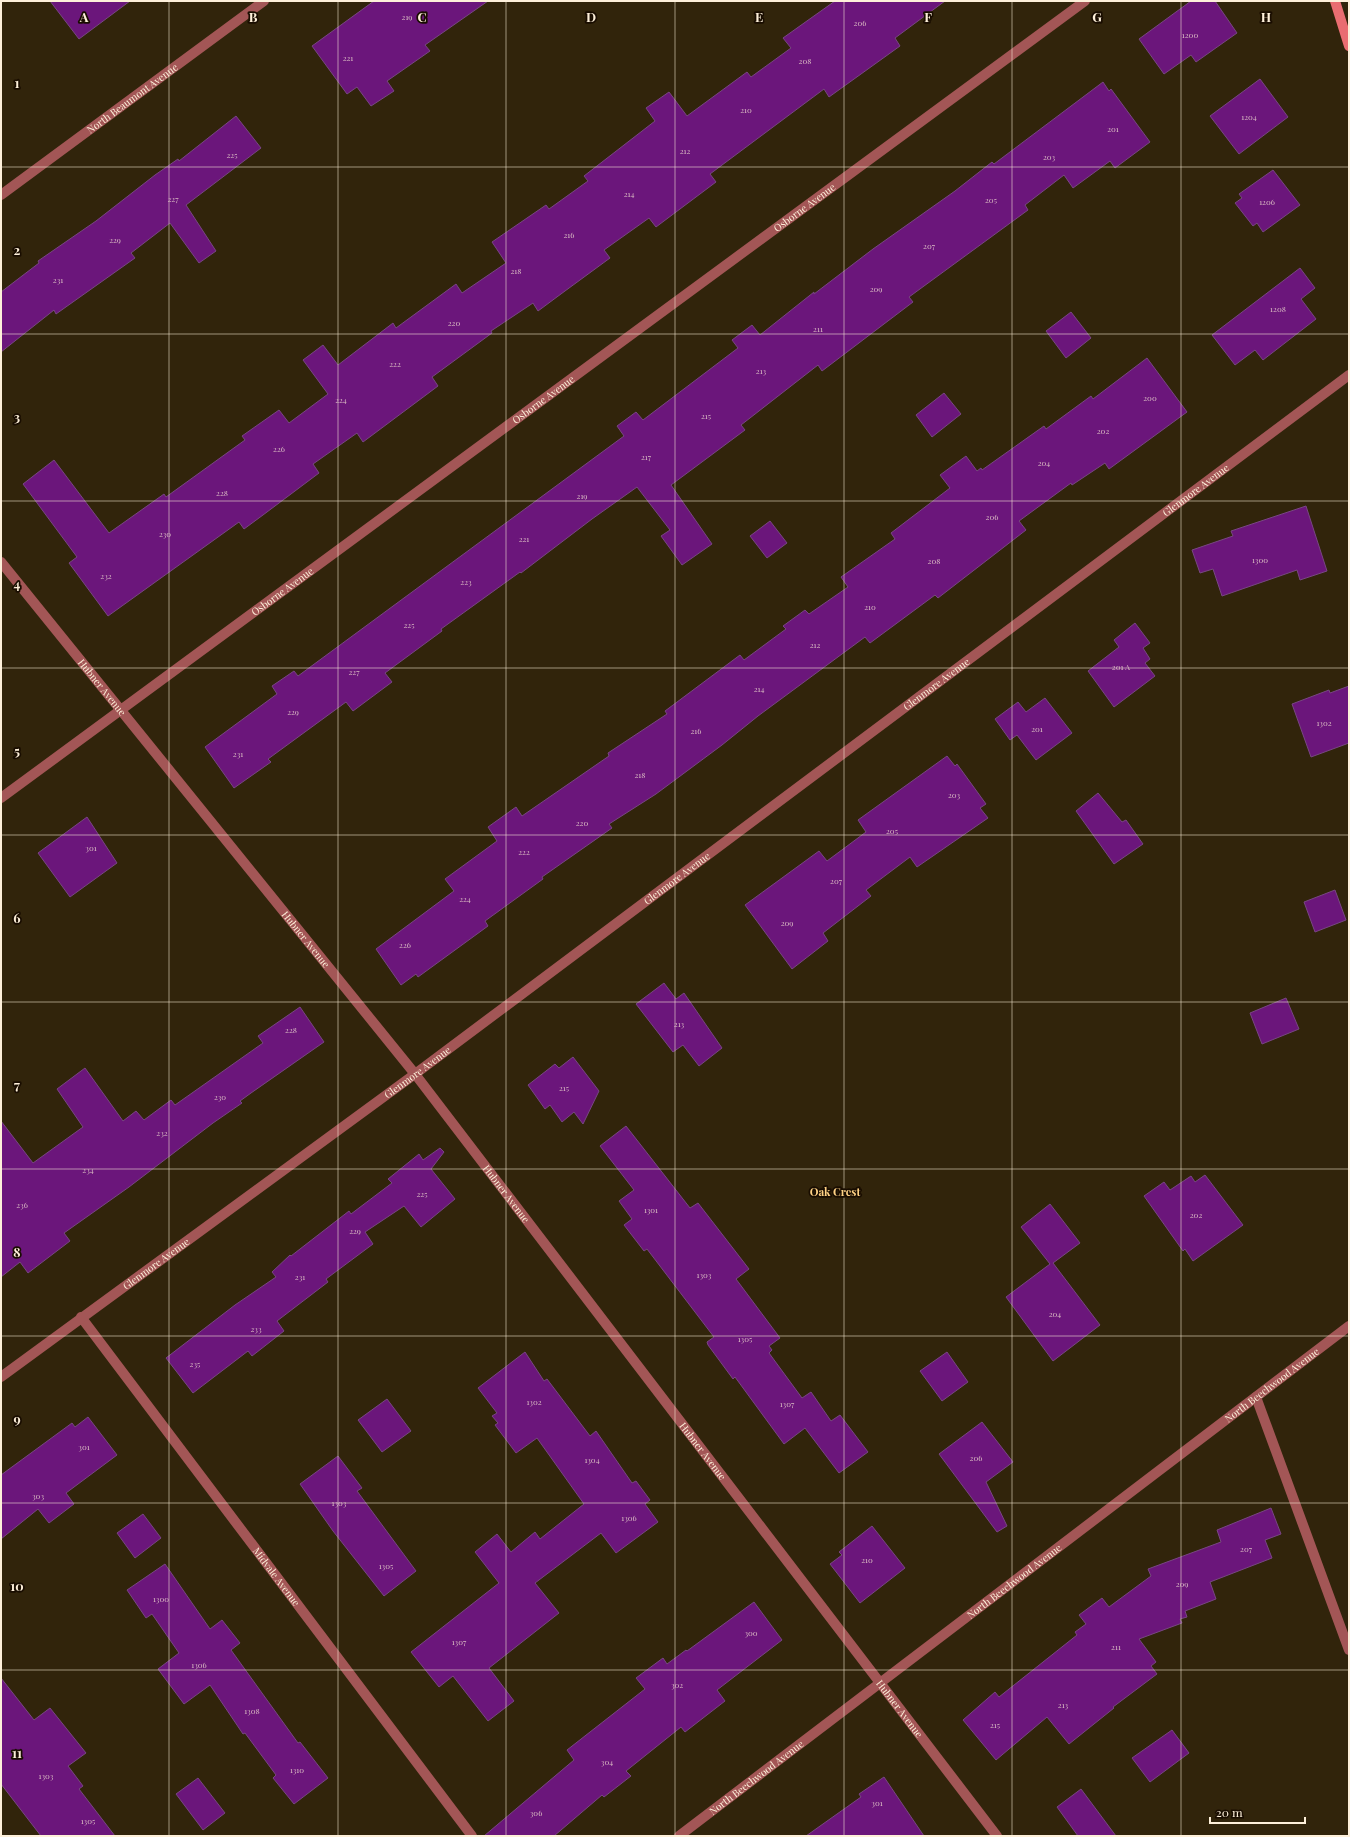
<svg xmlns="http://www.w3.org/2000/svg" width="1350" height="1837" font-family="'Playfair Display',serif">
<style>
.building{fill:#6b167b;stroke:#784782}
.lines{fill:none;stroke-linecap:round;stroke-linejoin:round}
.lane{stroke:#a35656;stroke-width:10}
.street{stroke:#a35656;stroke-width:10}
.secondary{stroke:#e96d71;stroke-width:10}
.grid{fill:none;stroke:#fef0da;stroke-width:1;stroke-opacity:0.55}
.labels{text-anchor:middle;stroke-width:3.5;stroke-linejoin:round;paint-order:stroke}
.number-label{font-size:8px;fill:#d9bac2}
.street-label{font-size:10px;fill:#fef0da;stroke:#190d00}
.neighbourhood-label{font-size:11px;font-weight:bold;fill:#ffd284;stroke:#190d00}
.grid-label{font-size:13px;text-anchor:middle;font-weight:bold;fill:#fef0da;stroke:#190d00;stroke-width:3.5;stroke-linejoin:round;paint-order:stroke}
</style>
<rect width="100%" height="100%" fill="#31240b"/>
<!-- building -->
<g class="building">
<polygon points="50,1 130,1 79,39"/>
<polygon points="374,1 488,1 425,45 430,51 387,81 394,91 371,106 357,87 347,94 312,46"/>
<polygon points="835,1 945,1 895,38 900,46 829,97 824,89 710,174 716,182 656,227 649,218 604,250 610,258 565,291 538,311 533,303 491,331 492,333 432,377 438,386 363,442 357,433 313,464 319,473 263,515 244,529 239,522 108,616 69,563 77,557 23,484 54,460 109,533 164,494 166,497 245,440 242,436 279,410 289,423 328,394 303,360 323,345 338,365 393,323 396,328 456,284 462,293 506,263 492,242 546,205 549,209 588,181 584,176 655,121 646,108 669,92 687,116 747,72 751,77 791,48 783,38"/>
<polygon points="1191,1 1215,1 1237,33 1196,62 1191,55 1164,74 1139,39"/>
<polygon points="1260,79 1288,117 1239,154 1210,116"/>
<polygon points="1103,82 1109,91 1111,89 1150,142 1115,168 1110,161 1073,188 1064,175 1025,205 1028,210 909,297 913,302 822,371 818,365 741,425 745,430 671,485 712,544 682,565 661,536 670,530 637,487 592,519 521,573 520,572 441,629 442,631 385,673 392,682 353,711 346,702 268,759 271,762 234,788 205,747 277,694 272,686 294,671 298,676 624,436 617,426 636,412 643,420 738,348 732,340 752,325 760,335 814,292 814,294 873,249 955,191 992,162 994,164"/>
<polygon points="236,116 261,148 186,205 216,251 199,263 170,223 131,253 135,258 56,314 54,310 1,352 1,292 39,263 38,261 96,221 155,175 178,159 179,161"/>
<polygon points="1273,170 1300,205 1263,232 1257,223 1253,226 1235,203 1242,198 1239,194"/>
<polygon points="1300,268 1315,288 1301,299 1316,319 1263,360 1255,350 1235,365 1212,335"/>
<polygon points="1071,312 1091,338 1066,358 1046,331"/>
<polygon points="1147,358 1187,412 1109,469 1105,463 1072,485 1071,483 1019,521 1026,530 938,598 935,595 870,643 865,637 758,716 722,745 656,794 609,824 612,828 542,877 543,879 485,921 488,926 418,977 416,974 401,985 376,949 454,891 445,879 497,841 488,827 516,807 522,816 609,756 608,753 667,714 665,711 740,655 744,660 786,629 783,626 805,610 809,614 848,587 841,577 895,539 891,533 950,488 940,475 966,456 977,471 981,468 982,470 1044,426 1046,429 1091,396 1093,399"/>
<polygon points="944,393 961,414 932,437 916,415"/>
<polygon points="1306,506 1327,571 1300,580 1297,570 1222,596 1213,569 1200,573 1192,550 1233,536 1231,531"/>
<polygon points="770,521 787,543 767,558 750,536"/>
<polygon points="1135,623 1150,643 1143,648 1150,659 1145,663 1155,676 1114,707 1088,671 1119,647 1114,640"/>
<polygon points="1349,686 1349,743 1311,757 1292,704 1329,690 1330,693"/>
<polygon points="1045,698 1072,733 1036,760 1017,735 1010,740 995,719 1018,702 1026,712"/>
<polygon points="947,756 955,766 957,764 986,804 980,808 988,818 917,867 910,857 866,890 871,896 823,933 828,941 792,969 745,905 819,851 827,861 866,832 858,820"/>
<polygon points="1098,793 1122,822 1126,820 1143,844 1114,864 1076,811"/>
<polygon points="87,817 117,863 70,897 38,853"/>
<polygon points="1335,890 1346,920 1315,932 1304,902"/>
<polygon points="664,983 676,999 684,993 722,1048 699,1066 683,1045 673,1052 636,1004"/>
<polygon points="1286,998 1299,1029 1262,1044 1250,1013"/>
<polygon points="300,1007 324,1042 251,1093 240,1101 242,1103 213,1123 129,1187 64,1233 70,1241 28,1273 20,1262 1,1277 1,1121 33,1163 83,1127 57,1089 85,1068 123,1121 136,1111 144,1120 171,1100 175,1105 263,1043 258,1036"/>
<polygon points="573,1057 599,1091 583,1124 574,1112 562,1122 550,1105 545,1109 528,1085 555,1064 559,1068"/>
<polygon points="626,1126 690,1208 698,1203 749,1269 736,1279 780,1338 769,1346 772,1350 769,1353 802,1398 811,1392 831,1421 840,1415 868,1452 839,1473 805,1428 784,1444 735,1377 733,1379 708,1345 707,1342 714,1337 647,1249 644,1251 624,1225 632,1219 619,1201 634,1190 600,1146"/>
<polygon points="440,1148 444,1152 431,1169 455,1199 421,1227 404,1206 365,1232 373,1244 326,1279 328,1282 277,1321 284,1331 252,1356 248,1351 193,1393 166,1358 235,1305 276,1277 272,1272 290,1255 291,1256 349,1211 351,1214 392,1183 388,1179 419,1154 423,1160"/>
<polygon points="1205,1175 1243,1225 1193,1261 1185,1249 1183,1251 1144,1196 1164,1182 1170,1190 1191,1176 1195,1182"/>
<polygon points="1050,1204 1080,1243 1053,1263 1100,1325 1053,1361 1006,1297 1050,1264 1021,1227"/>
<polygon points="525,1352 544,1381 547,1379 590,1436 596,1431 632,1483 636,1481 650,1500 645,1504 658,1522 616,1553 601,1533 535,1583 559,1613 489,1668 514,1701 488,1721 453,1676 439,1687 411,1652 499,1583 475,1552 497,1534 511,1552 535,1532 540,1539 584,1504 537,1438 516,1453 495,1425 498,1423 492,1416 497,1413 478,1388"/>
<polygon points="947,1352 968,1382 942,1401 920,1371"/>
<polygon points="387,1399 411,1431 382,1452 358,1420"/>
<polygon points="88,1417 117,1455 66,1493 74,1504 49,1523 38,1509 1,1539 1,1475 72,1423 75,1427"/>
<polygon points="982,1422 1013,1462 986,1482 1007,1526 997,1532 939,1454"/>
<polygon points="338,1456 362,1488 357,1491 416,1571 384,1596 333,1531 300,1484"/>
<polygon points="1271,1508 1281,1534 1265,1540 1272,1558 1210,1582 1216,1599 1185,1611 1187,1617 1180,1619 1182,1623 1139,1639 1156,1662 1151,1666 1157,1674 1113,1707 1114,1708 1069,1744 1047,1717 996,1760 963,1720 995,1692 999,1697 1077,1635 1075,1632 1086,1624 1079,1615 1102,1598 1109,1607 1151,1576 1148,1569 1221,1542 1217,1530"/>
<polygon points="143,1514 161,1538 135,1558 117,1533"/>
<polygon points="872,1526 905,1568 860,1603 830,1564 842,1555 839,1552"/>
<polygon points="165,1564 210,1629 222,1620 240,1643 231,1650 298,1743 300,1742 328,1778 294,1804 273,1778 276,1775 245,1733 243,1734 210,1685 184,1704 158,1669 179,1653 152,1614 146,1618 127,1590"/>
<polygon points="754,1602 782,1640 717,1690 725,1701 685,1732 681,1727 626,1771 631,1776 604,1797 602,1795 554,1836 484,1836 574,1760 567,1750 645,1689 636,1678 663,1658 667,1664 686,1650 687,1651"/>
<polygon points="1,1678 34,1720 50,1708 86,1753 68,1766 83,1786 79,1789 115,1836 41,1836 1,1784"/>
<polygon points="1172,1730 1189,1753 1150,1782 1132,1758"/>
<polygon points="884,1777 924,1836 806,1836 861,1797 859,1794"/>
<polygon points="198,1778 225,1813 203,1830 176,1794"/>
<polygon points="1081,1789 1116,1836 1078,1836 1057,1807"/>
</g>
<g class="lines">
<!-- lane -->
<polyline class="lane" points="1256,1397 1349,1650"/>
<!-- street -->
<g class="street">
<path id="s1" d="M1 195 264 1"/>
<path id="s2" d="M1 562 415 1074 997 1836"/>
<path id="s3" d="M1 798 1085 1"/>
<path id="s4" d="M81 1317 472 1836"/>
<path id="s5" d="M1 1377 415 1074 1349 375"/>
<path id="s6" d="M679 1836 1349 1326"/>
</g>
<!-- secondary -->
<polyline class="secondary" points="1335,1 1349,46"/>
</g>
<!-- grid -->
<path class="grid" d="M169 1V1836M338 1V1836M506 1V1836M675 1V1836M844 1V1836M1012 1V1836M1181 1V1836M1 167H1349M1 334H1349M1 501H1349M1 668H1349M1 835H1349M1 1002H1349M1 1169H1349M1 1336H1349M1 1503H1349M1 1670H1349"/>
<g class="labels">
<!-- number labels -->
<g class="number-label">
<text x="407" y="20">219</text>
<text x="860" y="26">206</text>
<text x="1190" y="38">1200</text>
<text x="348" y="61">221</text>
<text x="805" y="64">208</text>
<text x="746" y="113">210</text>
<text x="1249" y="120">1204</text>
<text x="1113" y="132">201</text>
<text x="685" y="154">212</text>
<text x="232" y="158">225</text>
<text x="1049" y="160">203</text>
<text x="629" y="197">214</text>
<text x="173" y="202">227</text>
<text x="991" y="203">205</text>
<text x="1267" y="205">1206</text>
<text x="569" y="238">216</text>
<text x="115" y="243">229</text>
<text x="929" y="249">207</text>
<text x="516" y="274">218</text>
<text x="58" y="283">231</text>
<text x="876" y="292">209</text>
<text x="1278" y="312">1208</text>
<text x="454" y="326">220</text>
<text x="818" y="332">211</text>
<text x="395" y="367">222</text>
<text x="761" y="374">213</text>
<text x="1150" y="401">200</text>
<text x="341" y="403">224</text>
<text x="706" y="419">215</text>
<text x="1103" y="434">202</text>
<text x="279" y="452">226</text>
<text x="646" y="460">217</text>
<text x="1044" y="466">204</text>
<text x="222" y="496">228</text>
<text x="582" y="499">219</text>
<text x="992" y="520">206</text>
<text x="165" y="537">230</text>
<text x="524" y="542">221</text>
<text x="1260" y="563">1300</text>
<text x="934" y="564">208</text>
<text x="106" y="579">232</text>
<text x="466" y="585">223</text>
<text x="870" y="610">210</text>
<text x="409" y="628">225</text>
<text x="815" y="648">212</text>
<text x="1121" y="670">201 A</text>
<text x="354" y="675">227</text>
<text x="759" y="692">214</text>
<text x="293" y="715">229</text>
<text x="1324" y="726">1302</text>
<text x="1037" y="732">201</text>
<text x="696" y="734">216</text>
<text x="238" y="757">231</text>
<text x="640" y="778">218</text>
<text x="954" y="798">203</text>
<text x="582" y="826">220</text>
<text x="892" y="834">205</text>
<text x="91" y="851">301</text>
<text x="524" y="855">222</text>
<text x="836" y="884">207</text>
<text x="465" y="902">224</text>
<text x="787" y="926">209</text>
<text x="405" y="948">226</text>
<text x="679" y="1027">213</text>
<text x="291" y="1033">228</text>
<text x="564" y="1091">215</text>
<text x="220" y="1100">230</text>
<text x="162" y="1136">232</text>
<text x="88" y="1173">234</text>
<text x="422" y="1197">225</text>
<text x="22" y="1208">236</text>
<text x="651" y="1213">1301</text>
<text x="1196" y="1218">202</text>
<text x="355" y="1234">229</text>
<text x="704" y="1278">1303</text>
<text x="300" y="1280">231</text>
<text x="1055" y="1317">204</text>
<text x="256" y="1332">233</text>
<text x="745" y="1342">1305</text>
<text x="195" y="1367">235</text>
<text x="534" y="1405">1302</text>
<text x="787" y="1407">1307</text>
<text x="84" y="1450">301</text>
<text x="976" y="1461">206</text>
<text x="592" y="1463">1304</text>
<text x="38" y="1499">303</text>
<text x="339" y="1506">1303</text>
<text x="629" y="1521">1306</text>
<text x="1246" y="1552">207</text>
<text x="867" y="1563">210</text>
<text x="386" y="1569">1305</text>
<text x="1182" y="1587">209</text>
<text x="161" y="1602">1300</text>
<text x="751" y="1636">300</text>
<text x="459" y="1645">1307</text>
<text x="1116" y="1650">211</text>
<text x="199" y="1668">1306</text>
<text x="677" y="1688">302</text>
<text x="1063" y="1708">213</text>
<text x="252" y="1714">1308</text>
<text x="995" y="1728">215</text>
<text x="607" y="1765">304</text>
<text x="297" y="1773">1310</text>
<text x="46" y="1779">1303</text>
<text x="877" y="1806">301</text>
<text x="536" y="1816">306</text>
<text x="88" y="1824">1305</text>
</g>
<!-- street labels -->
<g class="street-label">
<text dy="4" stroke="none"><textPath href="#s1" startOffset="163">North Beaumont Avenue</textPath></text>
<text dy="4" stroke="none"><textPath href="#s3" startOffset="997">Osborne Avenue</textPath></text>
<text dy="4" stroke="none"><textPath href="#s3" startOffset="673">Osborne Avenue</textPath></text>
<text dy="4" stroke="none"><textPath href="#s5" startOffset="1488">Glenmore Avenue</textPath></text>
<text dy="4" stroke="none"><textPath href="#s3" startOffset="349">Osborne Avenue</textPath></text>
<text dy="4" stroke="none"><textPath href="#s5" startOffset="1164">Glenmore Avenue</textPath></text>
<text dy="4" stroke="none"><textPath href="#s2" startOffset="161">Hubner Avenue</textPath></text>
<text dy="4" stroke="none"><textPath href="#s5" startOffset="840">Glenmore Avenue</textPath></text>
<text dy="4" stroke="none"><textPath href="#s2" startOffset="485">Hubner Avenue</textPath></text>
<text dy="4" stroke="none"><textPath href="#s5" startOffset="516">Glenmore Avenue</textPath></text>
<text dy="4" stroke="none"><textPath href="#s2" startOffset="809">Hubner Avenue</textPath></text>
<text dy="4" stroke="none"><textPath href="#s5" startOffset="192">Glenmore Avenue</textPath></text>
<text dy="4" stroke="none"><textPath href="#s6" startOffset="745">North Beechwood Avenue</textPath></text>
<text dy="4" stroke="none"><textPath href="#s2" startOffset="1133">Hubner Avenue</textPath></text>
<text dy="4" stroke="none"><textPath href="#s4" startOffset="325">Midvale Avenue</textPath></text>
<text dy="4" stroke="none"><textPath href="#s6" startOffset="421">North Beechwood Avenue</textPath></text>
<text dy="4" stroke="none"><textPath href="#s2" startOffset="1457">Hubner Avenue</textPath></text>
<text dy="4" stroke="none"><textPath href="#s6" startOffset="97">North Beechwood Avenue</textPath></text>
</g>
<!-- neighbourhood labels -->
<g class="neighbourhood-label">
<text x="835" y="1196">Oak Crest</text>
</g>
</g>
<g class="grid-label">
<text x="84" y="22">A</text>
<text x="253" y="22">B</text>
<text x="422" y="22">C</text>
<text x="591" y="22">D</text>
<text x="759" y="22">E</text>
<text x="928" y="22">F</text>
<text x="1097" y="22">G</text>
<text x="1266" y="22">H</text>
<text x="17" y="88">1</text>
<text x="17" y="255">2</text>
<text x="17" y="422">3</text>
<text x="17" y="589">4</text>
<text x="17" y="756">5</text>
<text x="17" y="923">6</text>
<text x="17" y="1090">7</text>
<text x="17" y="1257">8</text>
<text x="17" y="1424">9</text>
<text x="17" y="1591">10</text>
<text x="17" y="1758">11</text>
</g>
<!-- border -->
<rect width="1350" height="1837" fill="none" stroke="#fef0da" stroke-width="4"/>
<!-- scale -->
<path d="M1210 1817v6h95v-6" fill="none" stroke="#fef0da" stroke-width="2"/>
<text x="1216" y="1817" font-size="12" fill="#fef0da" stroke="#190d00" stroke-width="3" paint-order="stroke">20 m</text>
</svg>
